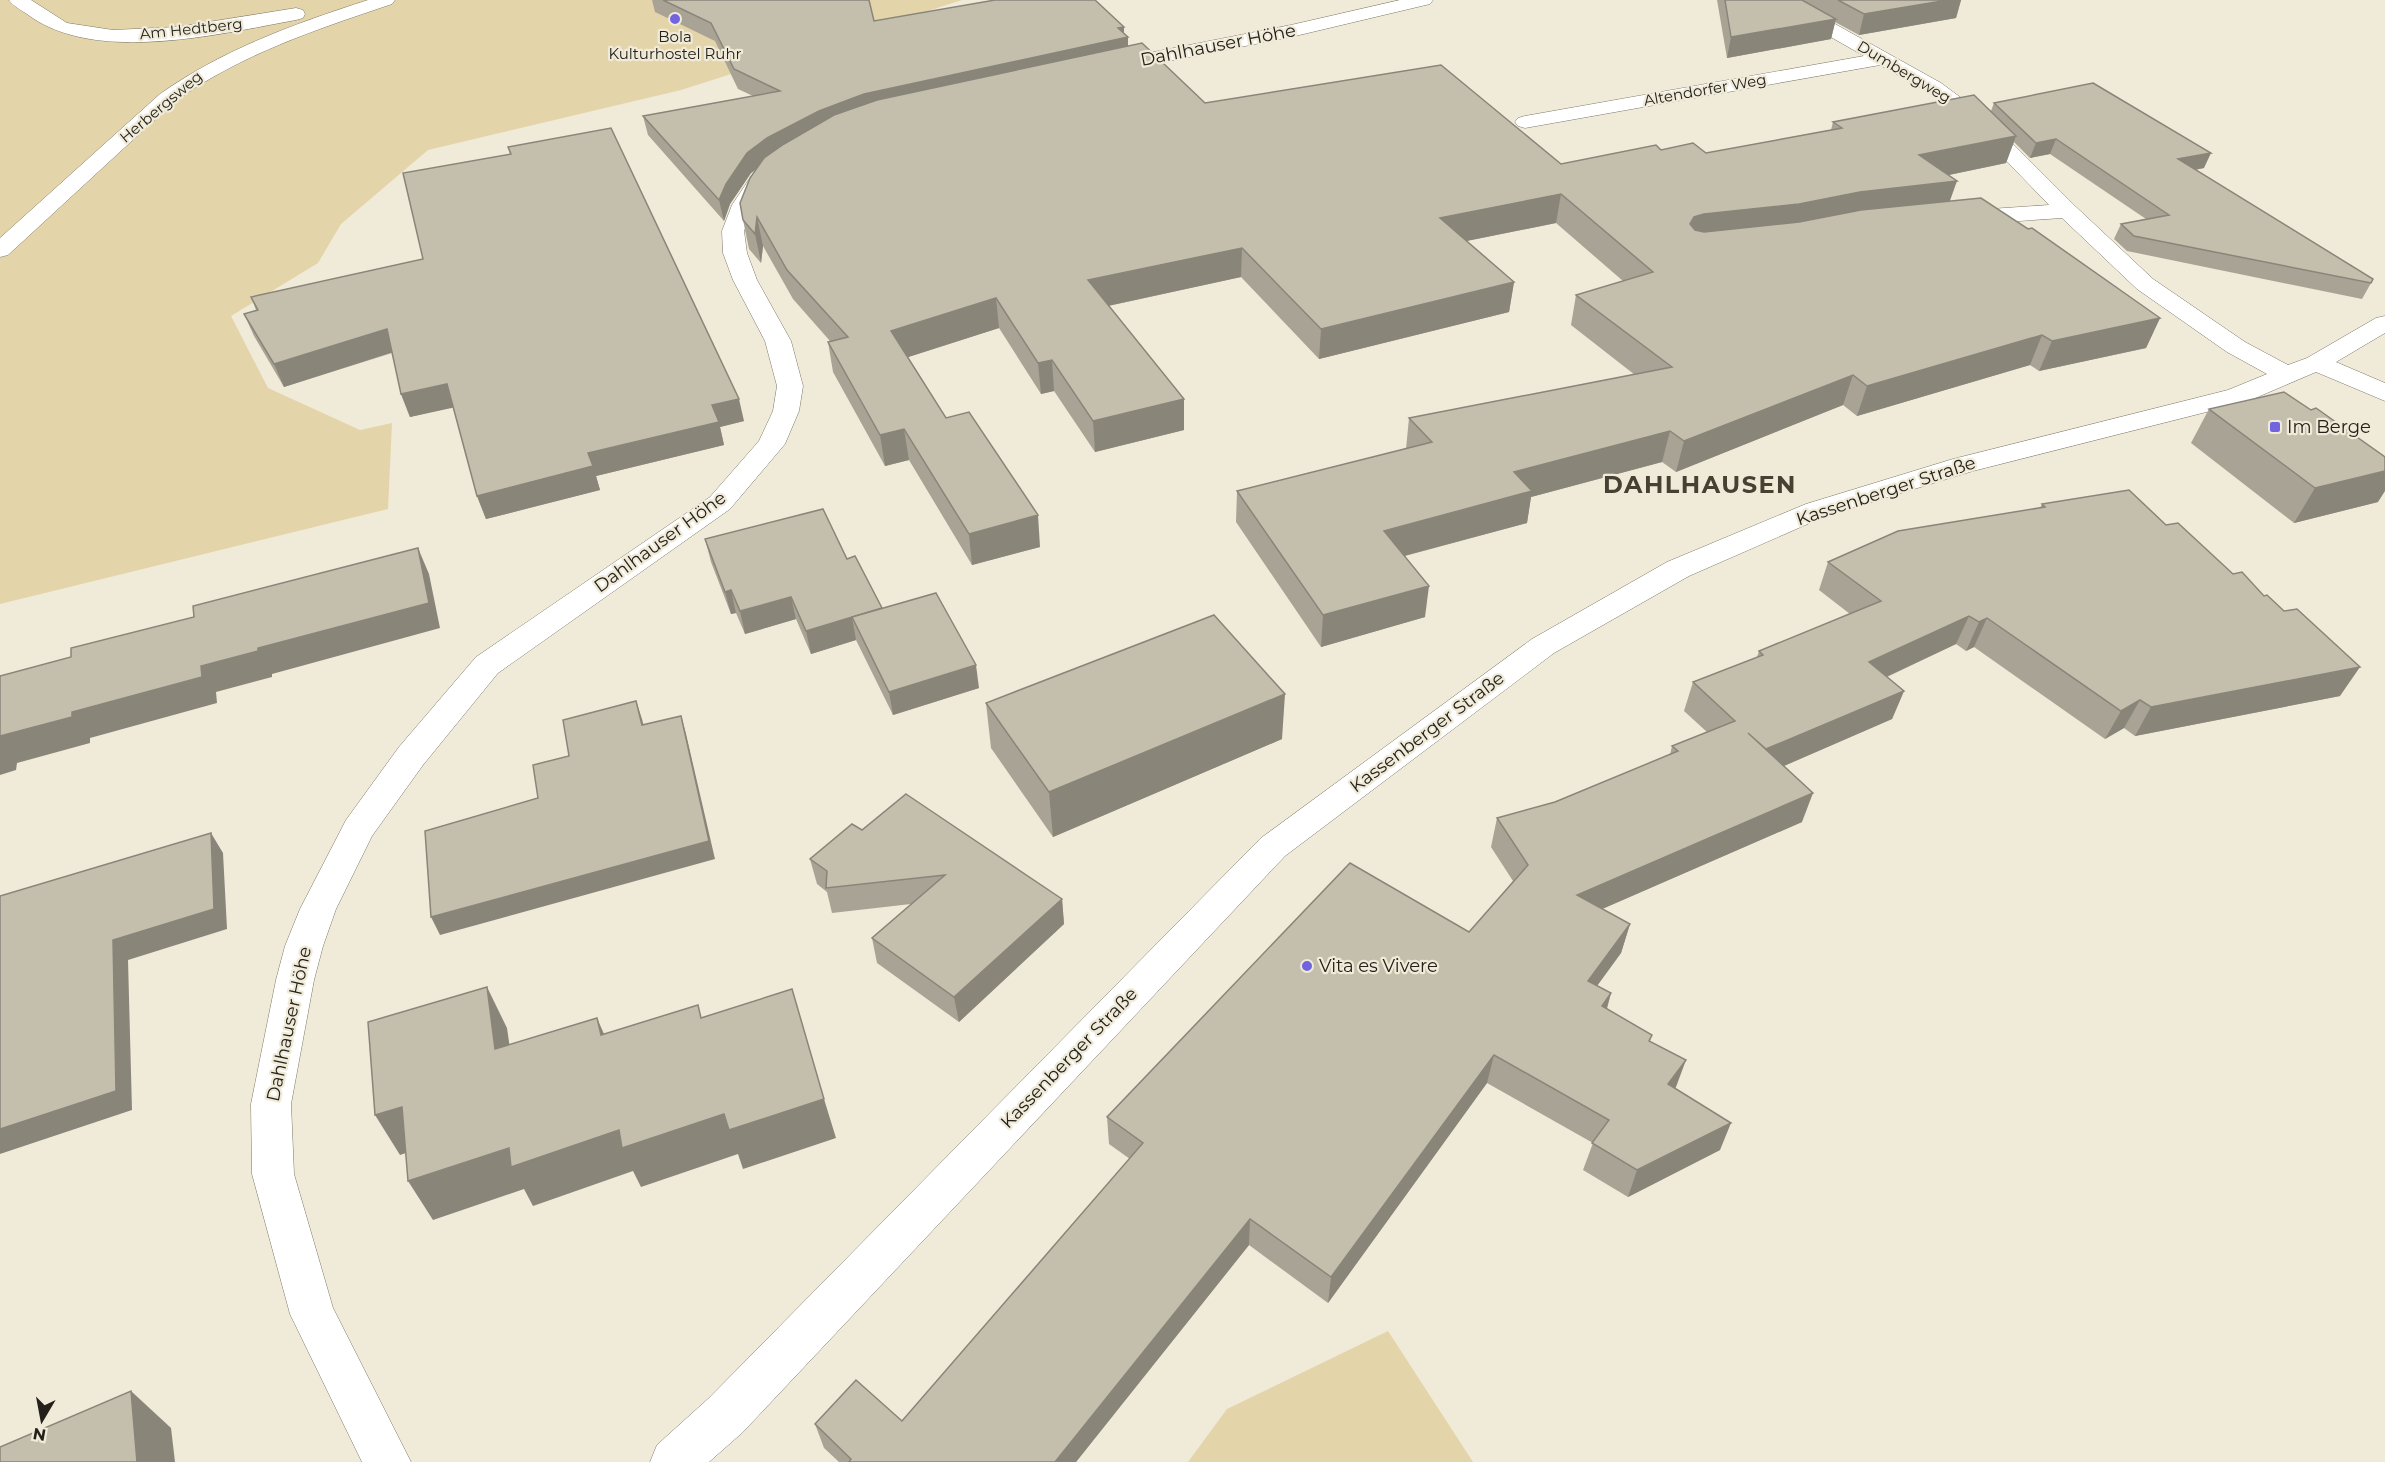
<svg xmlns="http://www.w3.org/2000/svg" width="2385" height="1462" font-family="Montserrat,sans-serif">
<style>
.green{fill:#e4d4a9}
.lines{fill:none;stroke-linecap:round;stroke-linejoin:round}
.minor-casing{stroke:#7d7868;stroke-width:1}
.minor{fill:#fff;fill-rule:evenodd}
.wall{fill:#a9a395}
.shaded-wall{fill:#898579}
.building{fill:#c4bead;stroke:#898579;stroke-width:1.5}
.poi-dot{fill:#7164de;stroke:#f0ead9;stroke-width:2}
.labels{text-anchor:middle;stroke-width:4.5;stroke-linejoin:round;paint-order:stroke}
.far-street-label{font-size:15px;fill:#23211a;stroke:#f0ead9}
.far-poi-label{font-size:15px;fill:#23211a;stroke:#f0ead9}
.street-label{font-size:18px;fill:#23211a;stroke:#f0ead9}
.poi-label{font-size:18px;fill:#23211a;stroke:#f0ead9;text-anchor:start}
.district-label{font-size:24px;font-weight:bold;letter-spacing:1.5px;fill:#464133;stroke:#f0ead9}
</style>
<rect width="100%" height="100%" fill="#f0ead9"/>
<!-- green -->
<g class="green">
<polygon points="0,0 962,0 681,90 428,150 341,224 318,263 231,316 268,388 360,430 392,423 388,509 0,604"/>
<polygon points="1388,1331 1473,1462 1188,1462 1227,1409"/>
</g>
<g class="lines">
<defs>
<g id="minor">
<path d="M9 0H31L67 23 113 30 177 27 296 8 303 10 305 14 303 18 296 20C219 34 94 65 27 14 21 10 13 6 9 0Z"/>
<path d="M368 0H395L392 4C315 30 241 54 174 102L8 255 0 257V238L160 94C224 49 294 24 368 0Z"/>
<polygon points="1400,0 1433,0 1430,4 1291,37 1113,72 1106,70 1103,66 1106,62 1113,60 1291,25"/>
<polygon points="1770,0 1792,0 1941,83 1983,114 2075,206 2153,279 2245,342 2288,365 2307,358 2376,318 2385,316 2385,333 2336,362 2385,383 2385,401 2316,372 2246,402 1973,471 1826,516 1689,576 1554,653 1285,856 743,1432 709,1462 650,1462 657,1445 709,1398 1261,838 1532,639 1667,562 1806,504 1953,459 2228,390 2267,374 2227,352 2137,289 2062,218 1961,225 1953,223 1950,218 1953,213 1961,211 2049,205 1969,122 1927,91 1880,65 1525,128 1518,126 1515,122 1518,118 1525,116 1864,56 1773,4"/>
<polygon points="769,166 777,168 780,173 768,184 754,205 744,231 747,253 757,280 791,341 803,386 799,411 785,444 730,509 498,673 423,765 372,836 336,909 323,946 314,980 291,1104 294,1174 333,1308 411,1462 362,1462 290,1314 252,1174 251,1104 276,980 285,946 300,909 346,820 399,747 476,657 710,497 759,441 773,411 777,386 765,341 733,280 723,253 722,231 732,205 752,175 761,168"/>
</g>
</defs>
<!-- minor casing -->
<use href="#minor" class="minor-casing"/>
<!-- minor -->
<use href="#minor" class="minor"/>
</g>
<!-- wall -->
<g class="wall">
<polygon points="652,0 869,0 874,21 1124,33 1128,37 1128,46 1205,103 1561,164 1661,150 1706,153 1831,130 1833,122 1991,111 1994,103 2204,168 2195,170 2371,283 2362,299 2127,251 2114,239 2121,224 2146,219 2050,154 2030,158 2014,142 2006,163 1949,175 1950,201 2160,318 2146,348 2039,371 2030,365 1857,416 1843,405 1676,472 1662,462 1531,497 1527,523 1405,556 1425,617 1321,647 1236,522 1237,491 1406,449 1409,418 1635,375 1571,325 1576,295 1623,281 1556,223 1466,241 1514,282 1509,312 1319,359 1241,277 1108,306 1184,430 1095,452 1054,391 1041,394 999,328 908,357 946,418 1040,547 972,565 909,460 885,466 833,372 828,342 830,341 793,299 763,246 761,263 749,249 743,220 757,169 751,173 730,204 724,221 648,135 643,116 753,96 738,89 715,41 655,12"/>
<polygon points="1717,0 1961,0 1956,18 1859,35 1835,22 1831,39 1727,58"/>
<polygon points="508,147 744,421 720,427 724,445 596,476 600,490 486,519 477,496 453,407 410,417 401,394 392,353 284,387 254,336 244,314 256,310 251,297 423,259 510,154"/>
<polygon points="2209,409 2311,410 2378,502 2294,523 2191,443"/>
<polygon points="2042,504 2340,696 2135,736 2124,728 2105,739 1974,647 1966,651 1956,644 1887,677 1904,691 1892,719 1784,766 1802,822 1602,909 1630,924 1621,953 1597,986 1611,993 1607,1009 1652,1035 1650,1041 1676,1087 1675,1088 1720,1150 1628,1197 1583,1170 1593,1143 1487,1083 1328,1303 1249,1245 1076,1462 839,1462 824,1448 815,1424 902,1421 1130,1159 1109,1144 1107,1117 1469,932 1513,881 1491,847 1497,818 1555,802 1670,755 1672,746 1707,732 1684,711 1693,682 1757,657 1759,651 1850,614 1819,590 1828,562 2040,508"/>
<polygon points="705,539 847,559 882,608 979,688 893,715 856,640 811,654 796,619 745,634 736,613 731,614 711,562"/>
<polygon points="986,703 1282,739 1053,837 991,748"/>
<polygon points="862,830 1062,899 1064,924 959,1022 877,963 872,938 911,904 832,913 827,892 817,884 810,859"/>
</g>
<!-- shaded-wall -->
<g class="shaded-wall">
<polygon points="1948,0 1961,0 1956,18 1859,35 1864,14"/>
<polygon points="1836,19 1831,39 1727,58 1731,37"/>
<polygon points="1124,27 1124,38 1128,37 1128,56 771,158 751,173 730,204 724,221 719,200 726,184 747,153 767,138 819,111 864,94"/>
<polygon points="2016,136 2006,163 1910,183 1919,155"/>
<polygon points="2056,139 2050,154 2030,158 2036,143"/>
<polygon points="2211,153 2204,168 2171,174 2178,159"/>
<polygon points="1957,181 1947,209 1687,246 1690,224 1694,217 1704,214 1860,192"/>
<polygon points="1561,194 1556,223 1437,247 1440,218"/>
<polygon points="757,217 763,246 761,263 755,234"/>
<polygon points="1242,248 1241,277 1089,310 1088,280"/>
<polygon points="1514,282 1509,312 1319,359 1321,329"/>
<polygon points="996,298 999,328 896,361 891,331"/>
<polygon points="2160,318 2146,348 2039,371 2052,341"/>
<polygon points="387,329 396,351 284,387 274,364"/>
<polygon points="2042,335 2030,365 1857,416 1867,386"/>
<polygon points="1052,360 1054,391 1041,394 1038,363"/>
<polygon points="1853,375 1843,405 1676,472 1684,441"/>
<polygon points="447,384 456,407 410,417 401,394"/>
<polygon points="739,399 744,421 720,427 724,445 596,476 600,490 486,519 477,496 712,405"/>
<polygon points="1184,399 1184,430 1095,452 1093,421"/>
<polygon points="904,429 909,460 885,466 880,435"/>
<polygon points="1670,431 1662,462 1531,497 1527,523 1381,562 1384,531 1514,472"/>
<polygon points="2385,471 2385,491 2378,502 2294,523 2315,488"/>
<polygon points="1038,515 1040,547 972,565 969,534"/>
<polygon points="418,548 429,574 440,628 272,674 272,677 216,692 217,703 90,738 90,743 17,763 16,770 0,775 0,736 201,666 258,648"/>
<polygon points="1429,586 1425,617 1321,647 1323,615"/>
<polygon points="731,590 736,613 731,614 725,592"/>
<polygon points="791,597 796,619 745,634 740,611"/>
<polygon points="1969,616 1956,644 1858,690 1869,662"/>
<polygon points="852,617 856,640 811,654 806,631"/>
<polygon points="1987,618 1974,647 1966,651 1979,622"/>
<polygon points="976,665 979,688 893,715 889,692"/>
<polygon points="2360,667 2340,696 2135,736 2151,707"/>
<polygon points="1904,691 1892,719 1756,778 1766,749"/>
<polygon points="1285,694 1282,739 1053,837 1049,792"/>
<polygon points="2140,700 2124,728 2105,739 2121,711"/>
<polygon points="636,701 642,719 648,743 642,725"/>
<polygon points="681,716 686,734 715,859 440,935 431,917"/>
<polygon points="1813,793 1802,822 1570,923 1577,895"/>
<polygon points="211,833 223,853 227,929 128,960 132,1110 0,1154 0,1129 113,940"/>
<polygon points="1062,899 1064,924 959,1022 954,997"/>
<polygon points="1630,924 1621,953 1580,1009 1588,981"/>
<polygon points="487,987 507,1028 516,1090 495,1049"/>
<polygon points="1611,993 1603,1021 1602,1006"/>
<polygon points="597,1018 615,1059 601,1035"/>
<polygon points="1494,1055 1487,1083 1328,1303 1331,1277"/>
<polygon points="1686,1060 1676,1087 1658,1111 1668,1084"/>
<polygon points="824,1099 836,1138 743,1169 738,1154 641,1187 633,1171 533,1206 524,1189 433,1220 408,1181 509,1148"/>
<polygon points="402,1107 426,1146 400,1155 375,1115"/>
<polygon points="1731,1123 1720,1150 1628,1197 1637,1170"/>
<polygon points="1250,1219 1249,1245 1076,1462 1055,1462"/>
<polygon points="131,1391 171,1428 175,1462 137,1462"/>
</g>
<!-- building -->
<g class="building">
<polygon points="663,0 869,0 874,21 995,0 1095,0 1124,27 1118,28 1128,37 864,94 819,111 767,138 747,153 726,184 719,200 643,116 780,91 734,69 711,23"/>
<polygon points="1725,0 1802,0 1836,19 1731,37"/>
<polygon points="1838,0 1948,0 1864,14"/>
<polygon points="1142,43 1205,103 1441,65 1561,164 1656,145 1661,150 1693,143 1706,153 1842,128 1833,122 1974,95 2016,136 1919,155 1957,181 1860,192 1799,204 1704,214 1694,217 1690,224 1695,230 1704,232 1799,222 1861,210 1981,198 2028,229 2032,228 2160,318 2052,341 2042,335 1867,386 1853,375 1684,441 1670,431 1514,472 1532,491 1384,531 1429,586 1323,615 1237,491 1432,442 1409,418 1672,367 1576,295 1653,272 1561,194 1440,218 1514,282 1321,329 1242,248 1088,280 1184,399 1093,421 1052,360 1038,363 996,298 891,331 946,418 969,412 1038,515 969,534 904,429 880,435 828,342 848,337 787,270 757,217 755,234 743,220 740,203 750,178 764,158 784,144 834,115 877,100"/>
<polygon points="2093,83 2211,153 2178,159 2373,279 2371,283 2134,236 2121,224 2169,215 2056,139 2036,143 1994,103"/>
<polygon points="611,128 739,399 712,405 719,422 588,453 593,466 477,496 447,384 401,394 387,329 274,364 244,314 258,310 251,297 423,259 403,173 511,154 508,147"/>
<polygon points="2284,392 2311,410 2316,408 2385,457 2385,471 2315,488 2209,409"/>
<polygon points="2129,490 2166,525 2178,523 2233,574 2242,572 2264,596 2267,595 2284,611 2297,609 2360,667 2151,707 2140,700 2121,711 1987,618 1979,622 1969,616 1869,662 1904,691 1766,749 1748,733 1813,793 1577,895 1630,924 1588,981 1611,993 1602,1006 1652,1035 1649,1041 1686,1060 1668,1084 1731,1123 1637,1170 1592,1143 1609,1120 1494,1055 1331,1277 1250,1219 1055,1462 849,1462 851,1459 815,1424 856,1380 902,1421 1143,1143 1107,1117 1350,863 1469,932 1528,865 1497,818 1555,802 1678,751 1672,746 1735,721 1693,682 1763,655 1759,651 1881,601 1828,562 1898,531 2045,507 2042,504"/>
<polygon points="823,509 847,559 855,556 882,608 806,631 791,597 740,611 731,590 725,592 705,539"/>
<polygon points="418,548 429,603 258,648 258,651 201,666 202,677 72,712 72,717 0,736 0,676 71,657 71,648 194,617 193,606"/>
<polygon points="936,593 976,665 889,692 852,617"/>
<polygon points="1214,615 1285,694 1049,792 986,703"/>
<polygon points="636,701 642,725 681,716 709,841 431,917 425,831 538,798 533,765 569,756 563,720"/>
<polygon points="906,794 1062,899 954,997 872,938 945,875 826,888 827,871 810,859 852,824 862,830"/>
<polygon points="211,833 214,909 113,940 116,1091 0,1129 0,896"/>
<polygon points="487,987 495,1049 597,1018 601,1035 698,1005 701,1018 792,989 824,1099 729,1130 724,1114 622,1148 619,1130 511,1167 509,1148 408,1181 402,1107 375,1115 368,1022"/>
<polygon points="131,1391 137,1462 0,1462 0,1447"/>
</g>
<!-- markers -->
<g class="poi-dot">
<circle cx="675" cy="19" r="6"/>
<rect x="2269" y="421" width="12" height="12" rx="3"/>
<circle cx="1307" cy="966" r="6"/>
</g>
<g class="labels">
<!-- far-street labels -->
<g class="far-street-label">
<text transform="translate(191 29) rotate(-6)" y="5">Am Hedtberg</text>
<text transform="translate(1904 72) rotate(31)" y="5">Dumbergweg</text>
<text transform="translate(1705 90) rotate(-10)" y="5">Altendorfer Weg</text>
<text transform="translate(161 107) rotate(-40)" y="5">Herbergsweg</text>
</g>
<!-- far-poi labels -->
<g class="far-poi-label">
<text x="675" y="42">Bola<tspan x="675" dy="17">Kulturhostel Ruhr</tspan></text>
</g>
<!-- street labels -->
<g class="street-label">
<text transform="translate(1218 45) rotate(-11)" y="6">Dahlhauser Höhe</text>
<text transform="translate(1886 491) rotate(-18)" y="6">Kassenberger Straße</text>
<text transform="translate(660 542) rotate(-36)" y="6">Dahlhauser Höhe</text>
<text transform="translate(1427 732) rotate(-37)" y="6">Kassenberger Straße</text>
<text transform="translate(289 1024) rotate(-78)" y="6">Dahlhauser Höhe</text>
<text transform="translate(1069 1058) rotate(-46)" y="6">Kassenberger Straße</text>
</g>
<!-- poi labels -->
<g class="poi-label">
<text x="2287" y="433">Im Berge</text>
<text x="1319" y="972">Vita es Vivere</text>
</g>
<!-- district labels -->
<g class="district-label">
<text x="1700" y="493">DAHLHAUSEN</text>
</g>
</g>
<!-- north arrow -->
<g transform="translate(42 1420) rotate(190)" stroke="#f0ead9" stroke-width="4.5" paint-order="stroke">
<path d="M0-4.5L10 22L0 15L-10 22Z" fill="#23211a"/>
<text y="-9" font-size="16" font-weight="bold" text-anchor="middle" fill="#23211a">N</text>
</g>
</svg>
